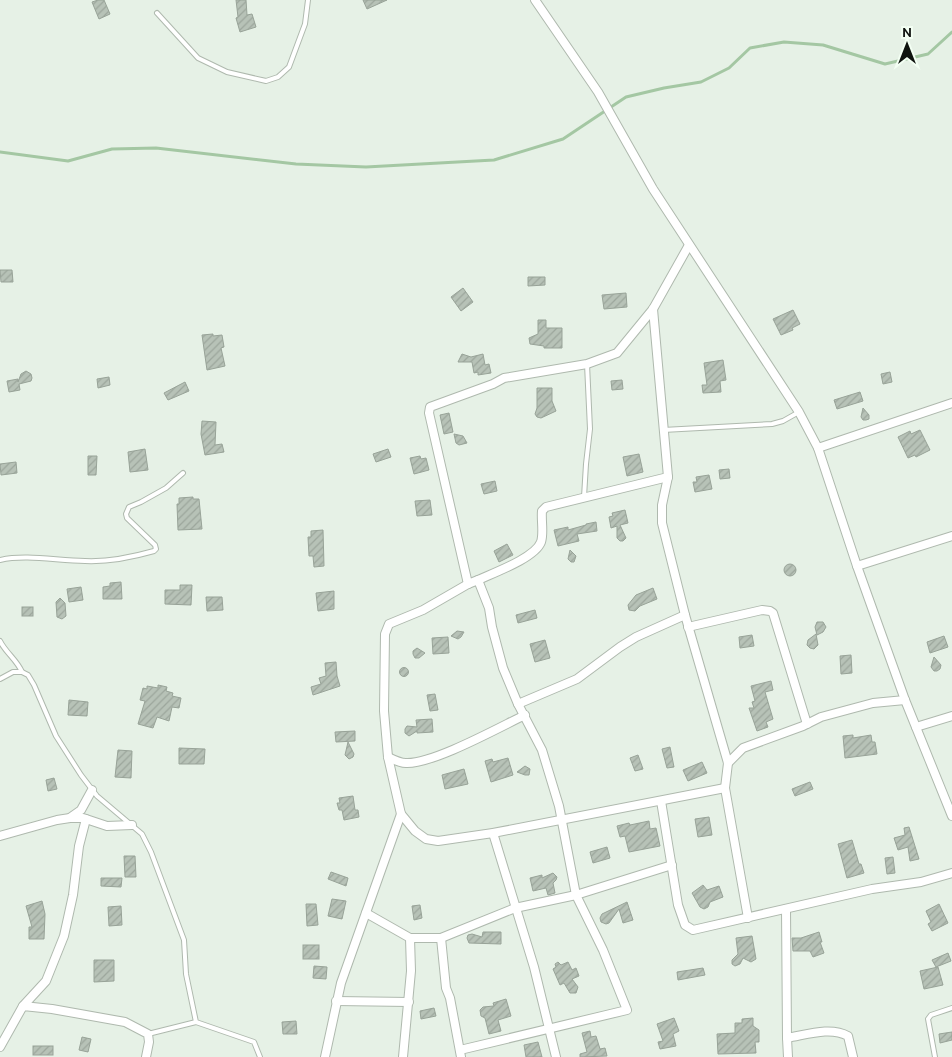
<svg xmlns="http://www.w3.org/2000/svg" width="952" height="1057" font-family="Overpass,sans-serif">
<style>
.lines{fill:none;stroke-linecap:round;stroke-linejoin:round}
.stream{stroke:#a4c7a3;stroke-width:3}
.building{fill:url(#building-hatch);stroke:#98a398}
.service-casing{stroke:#afb9ae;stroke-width:6}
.minor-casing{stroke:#afb9ae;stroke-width:10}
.service{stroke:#fff;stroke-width:4}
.minor{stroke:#fff;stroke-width:8}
</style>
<defs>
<pattern id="building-hatch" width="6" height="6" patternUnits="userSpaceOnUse" patternTransform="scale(1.25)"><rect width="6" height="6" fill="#b7c2b7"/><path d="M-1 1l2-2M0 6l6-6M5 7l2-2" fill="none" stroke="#9ca69c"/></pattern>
</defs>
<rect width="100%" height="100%" fill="#e6f1e6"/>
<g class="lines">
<!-- stream -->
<polyline class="stream" points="0,152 68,161 112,149 156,148 296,164 366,167 494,160 563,139 626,97 664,88 701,82 729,68 750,48 784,42 823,45 885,64 928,54 952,32"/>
</g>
<!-- building -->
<g class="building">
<polygon points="98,0 104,0 110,14 99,19 92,2"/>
<polygon points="236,0 246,0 247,15 252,14 256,27 240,32 236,18 238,17"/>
<polygon points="363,0 387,0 367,9"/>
<polygon points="0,270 12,270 13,282 1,282"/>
<polygon points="528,277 545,277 545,285 528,286"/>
<polygon points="463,288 473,302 461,311 451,297"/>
<polygon points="626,293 627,307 604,309 602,295"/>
<polygon points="793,310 800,324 792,328 793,330 781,335 773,319"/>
<polygon points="538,320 546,320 546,328 562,328 562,348 544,348 544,346 530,344 529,338 538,334"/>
<polygon points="213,334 213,336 222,335 224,347 221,348 225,366 207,370 202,335"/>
<polygon points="462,354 471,357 483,354 485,365 489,364 491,373 478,375 478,372 474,373 472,362 458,362"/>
<polygon points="723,360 726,380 720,381 721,392 703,393 702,385 707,385 704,363"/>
<polygon points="26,371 31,374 32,378 31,381 19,384 20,390 9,392 7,381 18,379 18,382 21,374"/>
<polygon points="890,372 892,382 883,384 881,374"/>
<polygon points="109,377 110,385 98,388 97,379"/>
<polygon points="622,380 623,389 612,390 611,381"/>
<polygon points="185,382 189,391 168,400 164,393"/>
<polygon points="537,388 552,388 552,401 556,411 541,418 537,417 535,414 537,408"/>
<polygon points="860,392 863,401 837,409 834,400"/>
<polygon points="863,408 869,415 869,419 866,420 863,420 861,417"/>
<polygon points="449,413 453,432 444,434 440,415"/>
<polygon points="202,421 216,422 215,445 222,444 224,452 205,455 201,434"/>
<polygon points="920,430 930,450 916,457 915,455 908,458 898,437 910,431 911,434"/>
<polygon points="454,434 463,436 467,443 459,445 456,443"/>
<polygon points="145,449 148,470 130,472 128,452"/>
<polygon points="388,449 391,457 376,462 373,454"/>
<polygon points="639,454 643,472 627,476 623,457"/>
<polygon points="88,456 97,456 96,475 88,475"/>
<polygon points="420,456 421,459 426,458 429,470 414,474 410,458"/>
<polygon points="16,462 17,473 1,475 0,464"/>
<polygon points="729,469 730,478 720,479 719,470"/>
<polygon points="709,475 712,489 695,492 693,482 697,482 696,477"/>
<polygon points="495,481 497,491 484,494 481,484"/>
<polygon points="193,497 193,499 199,499 202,529 178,530 177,504 179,504 179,498"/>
<polygon points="430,500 432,515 417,516 415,501"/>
<polygon points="625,510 628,523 620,525 626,538 623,541 620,541 617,538 617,526 611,528 609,517 613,516 612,513"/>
<polygon points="596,522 597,531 577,534 579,541 558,546 554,530 568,527 568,530 586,525 586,524"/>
<polygon points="323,530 324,566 314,567 313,556 309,556 308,537 311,537 311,531"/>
<polygon points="507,544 513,555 499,562 494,551"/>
<polygon points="570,550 576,556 574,562 571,562 568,559"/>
<circle cx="790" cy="570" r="6"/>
<polygon points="121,582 122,599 103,599 103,587 110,586 110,583"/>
<polygon points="180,585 192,585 191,605 165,604 165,590 180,590"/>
<polygon points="81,587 83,600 69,602 67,589"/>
<polygon points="653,588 657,599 640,606 635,611 629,610 628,605 636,595"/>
<polygon points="334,591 334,609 318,611 316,593"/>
<polygon points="206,597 222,597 223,610 207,611"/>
<polygon points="60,598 65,603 66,616 62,619 57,617 56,602"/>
<rect x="22" y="607" width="11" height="9"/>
<polygon points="535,610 537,618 518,623 516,615"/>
<polygon points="817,622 823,622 826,627 823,632 817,635 815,627"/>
<polygon points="457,631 464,632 461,637 458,639 451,636"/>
<polygon points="816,634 818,645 814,649 810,648 807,645 808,640"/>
<polygon points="752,635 754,646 740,648 739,637"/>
<polygon points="944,636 948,647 930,653 927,642"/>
<polygon points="448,637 449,653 433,654 432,638"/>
<polygon points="545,640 550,658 535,662 530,644"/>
<polygon points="417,648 425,653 419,658 415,658 413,654 413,651"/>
<polygon points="851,655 852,673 841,674 840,656"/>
<polygon points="934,657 941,665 940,669 937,671 934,671 931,667"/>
<polygon points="336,662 337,676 340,686 313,695 311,687 321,684 319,678 326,676 325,663"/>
<circle cx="404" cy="672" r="4.5"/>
<polygon points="771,681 773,690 765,692 773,719 766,722 768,727 757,731 749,708 754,708 752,702 755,701 751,686"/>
<polygon points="158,685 167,687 166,691 173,693 172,696 181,698 179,708 172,707 169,721 157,717 153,728 138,724 145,701 140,700 143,688 147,689 147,686 158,688"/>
<polygon points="435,694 438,710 430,711 427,695"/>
<polygon points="69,700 88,702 87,716 68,715"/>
<polygon points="432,719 433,732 417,733 417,731 409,736 405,733 405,729 407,726 417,727 416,720"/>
<polygon points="355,731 355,741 336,742 335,732"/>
<polygon points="853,735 853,738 871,735 872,742 875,742 877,754 845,758 843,736"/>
<polygon points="348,742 354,754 353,757 349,759 345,755"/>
<polygon points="670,747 674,767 667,768 662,749"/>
<polygon points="179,748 205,749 204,764 179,764"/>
<polygon points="118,750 132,751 131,778 115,777"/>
<polygon points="638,755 643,769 635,771 630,758"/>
<polygon points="508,758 513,775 491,782 485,761 492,759 493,762"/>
<polygon points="702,762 707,773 688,781 683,770"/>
<polygon points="525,766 530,769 529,775 525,775 517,772"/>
<polygon points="464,769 468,784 445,789 442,775"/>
<polygon points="54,778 57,789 48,791 46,780"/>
<polygon points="810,782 813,789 795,796 792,789"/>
<polygon points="353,796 355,810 358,810 359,817 344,820 342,810 339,810 337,803 340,803 339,798"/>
<polygon points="709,817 712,835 698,837 695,819"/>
<polygon points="649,821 650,829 656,828 660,846 629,852 625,836 620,837 617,826 629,823 630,825"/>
<polygon points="909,827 919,859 910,861 908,847 898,850 894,838 905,835 904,828"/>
<polygon points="852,840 859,864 861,864 864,873 847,878 838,844"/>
<polygon points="607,847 610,858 593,863 590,852"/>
<polygon points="124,856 135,856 136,877 125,877"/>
<polygon points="893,857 895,873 887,874 885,858"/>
<polygon points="331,872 348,878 346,886 328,879"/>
<polygon points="553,873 557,877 556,880 553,883 555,893 548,895 546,888 533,891 530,878 542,875 542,878"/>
<polygon points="101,878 122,878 121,887 101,886"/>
<polygon points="703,885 707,890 719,886 723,897 710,902 708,907 704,909 700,907 692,893"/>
<polygon points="332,899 346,901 342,919 328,916"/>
<polygon points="42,901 45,914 44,939 29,939 29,927 32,927 26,906"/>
<polygon points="627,902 633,920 623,923 619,909 609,923 606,924 601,922 600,918 602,914"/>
<polygon points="306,904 316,904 318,925 307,926"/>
<polygon points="939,904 948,923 932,931 928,924 931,922 926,911"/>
<polygon points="420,905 422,918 414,920 412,906"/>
<polygon points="121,906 122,925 109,926 108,907"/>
<polygon points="483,932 501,932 501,944 469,943 467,938 468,935 472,934 482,937"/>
<polygon points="819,932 822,942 820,942 824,953 813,957 810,951 793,951 792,938 801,938"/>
<polygon points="752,936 756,959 751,962 743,958 740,964 735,966 732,964 732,960 738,954 736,938"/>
<rect x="303" y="945" width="16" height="14"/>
<polygon points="948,953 951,961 936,967 932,960"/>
<polygon points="94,960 114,960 114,981 94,982"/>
<polygon points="558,962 561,965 568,962 572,970 576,968 579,976 572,979 578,987 576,993 570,993 564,983 560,985 553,969 556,967 555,964"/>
<polygon points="314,966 327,967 326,979 313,978"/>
<polygon points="938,967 943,985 924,989 920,971"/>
<polygon points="703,968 705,975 678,980 677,972"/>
<polygon points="506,999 511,1016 498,1020 501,1031 489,1034 485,1018 481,1016 480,1010 483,1007 494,1006 493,1003"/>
<polygon points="434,1008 436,1016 421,1019 420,1011"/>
<polygon points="674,1018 679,1031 673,1034 676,1046 660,1049 658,1042 663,1041 657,1024"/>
<polygon points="753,1018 753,1026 759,1030 759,1042 755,1042 756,1053 718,1054 717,1034 735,1033 735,1023 742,1023 742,1019"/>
<polygon points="296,1021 297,1034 283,1034 282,1022"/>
<polygon points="590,1031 591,1037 596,1036 600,1049 605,1048 607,1056 580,1057 580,1054 587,1052 582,1033"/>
<polygon points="952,1032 952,1040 940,1043 939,1034"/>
<polygon points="82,1037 91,1039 88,1052 79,1050"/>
<polygon points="538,1042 542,1057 526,1057 524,1045"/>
<rect x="33" y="1046" width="20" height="9"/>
</g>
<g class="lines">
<defs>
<g id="service">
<polyline points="157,13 198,58 227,72 266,81 278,77 289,67 305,24 308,0"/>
<polyline points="663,430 772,424 783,421 799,412"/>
<polyline points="584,497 586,464 590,429 587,364"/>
<path d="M0 560C27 554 58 561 85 561 107 562 133 557 154 551L156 549 155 545 127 518 126 514 129 507 141 502 166 488 183 473"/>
<path d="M0 641C6 653 17 660 22 672"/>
<polyline points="0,679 13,672 22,672 28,675 34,685 56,736 81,775 97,796 142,834 151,852 184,940 186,974 196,1022 254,1042 260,1057"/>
<polyline points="148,1034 196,1022"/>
<polyline points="935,1057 928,1019 931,1015 952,1008"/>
</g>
<g id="minor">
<polyline points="535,0 598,92 653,189 799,412 818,448 857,566 905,700 952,816"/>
<polyline points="653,309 668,477 662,505 662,523 685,615 728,763 725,788 748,918"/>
<polyline points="818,448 952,403"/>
<polyline points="857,566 952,536"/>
<path d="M478 580C493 573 535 558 541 542 544 533 541 521 542 511L546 507 668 477"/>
<polyline points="468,584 429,413 430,407 493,384 504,378 587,364 617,353 653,309 689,245"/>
<polyline points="688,627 762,610 770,611 773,613 807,724"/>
<polyline points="518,704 577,679 620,647 636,637 685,615"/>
<polyline points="916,727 952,716"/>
<path d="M388 757C394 760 400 763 406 763 433 764 498 728 525 715"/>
<polyline points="728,763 743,748 803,726 821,717 873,703 905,700"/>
<polyline points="661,801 678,905 685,925 693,930 872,889 921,882 952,873"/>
<polyline points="71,817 81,810 92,790"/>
<polyline points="493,833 534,967 556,1057"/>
<polyline points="0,836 57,820 70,818 83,818 107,826 132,825"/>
<polyline points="786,909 787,1038 788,1057"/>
<polyline points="366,913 410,938 441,938 446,988 450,998 461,1057"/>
<polyline points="441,938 515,908 576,895 672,865"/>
<polyline points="336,1001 409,1002"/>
<polyline points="23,1006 46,981 64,936 73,895 79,846 86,819"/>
<path d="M787 1038C806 1035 830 1026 848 1036L853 1057"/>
<polyline points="0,1047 23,1006 52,1009 125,1022 148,1034 149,1042 146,1057"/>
<polyline points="460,1050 627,1010 603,950 576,895 559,806 542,750 518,704 503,668 492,627 489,608 478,580 468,584 423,610 389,624 385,634 384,711 388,757 401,814 415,831 426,839 438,841 493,833 725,788"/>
<polyline points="325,1057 341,983 401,814"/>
<polyline points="403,1057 411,971 410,938"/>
</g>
</defs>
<!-- service casing -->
<use href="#service" class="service-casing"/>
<!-- minor casing -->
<use href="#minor" class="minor-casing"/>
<!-- service -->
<use href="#service" class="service"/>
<!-- minor -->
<use href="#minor" class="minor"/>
</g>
<!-- north arrow -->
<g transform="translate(907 45)" stroke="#f3fff3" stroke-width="4" paint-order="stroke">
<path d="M0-4L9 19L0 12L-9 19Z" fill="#0f130f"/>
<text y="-8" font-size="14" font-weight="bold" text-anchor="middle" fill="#0f130f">N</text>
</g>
</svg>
